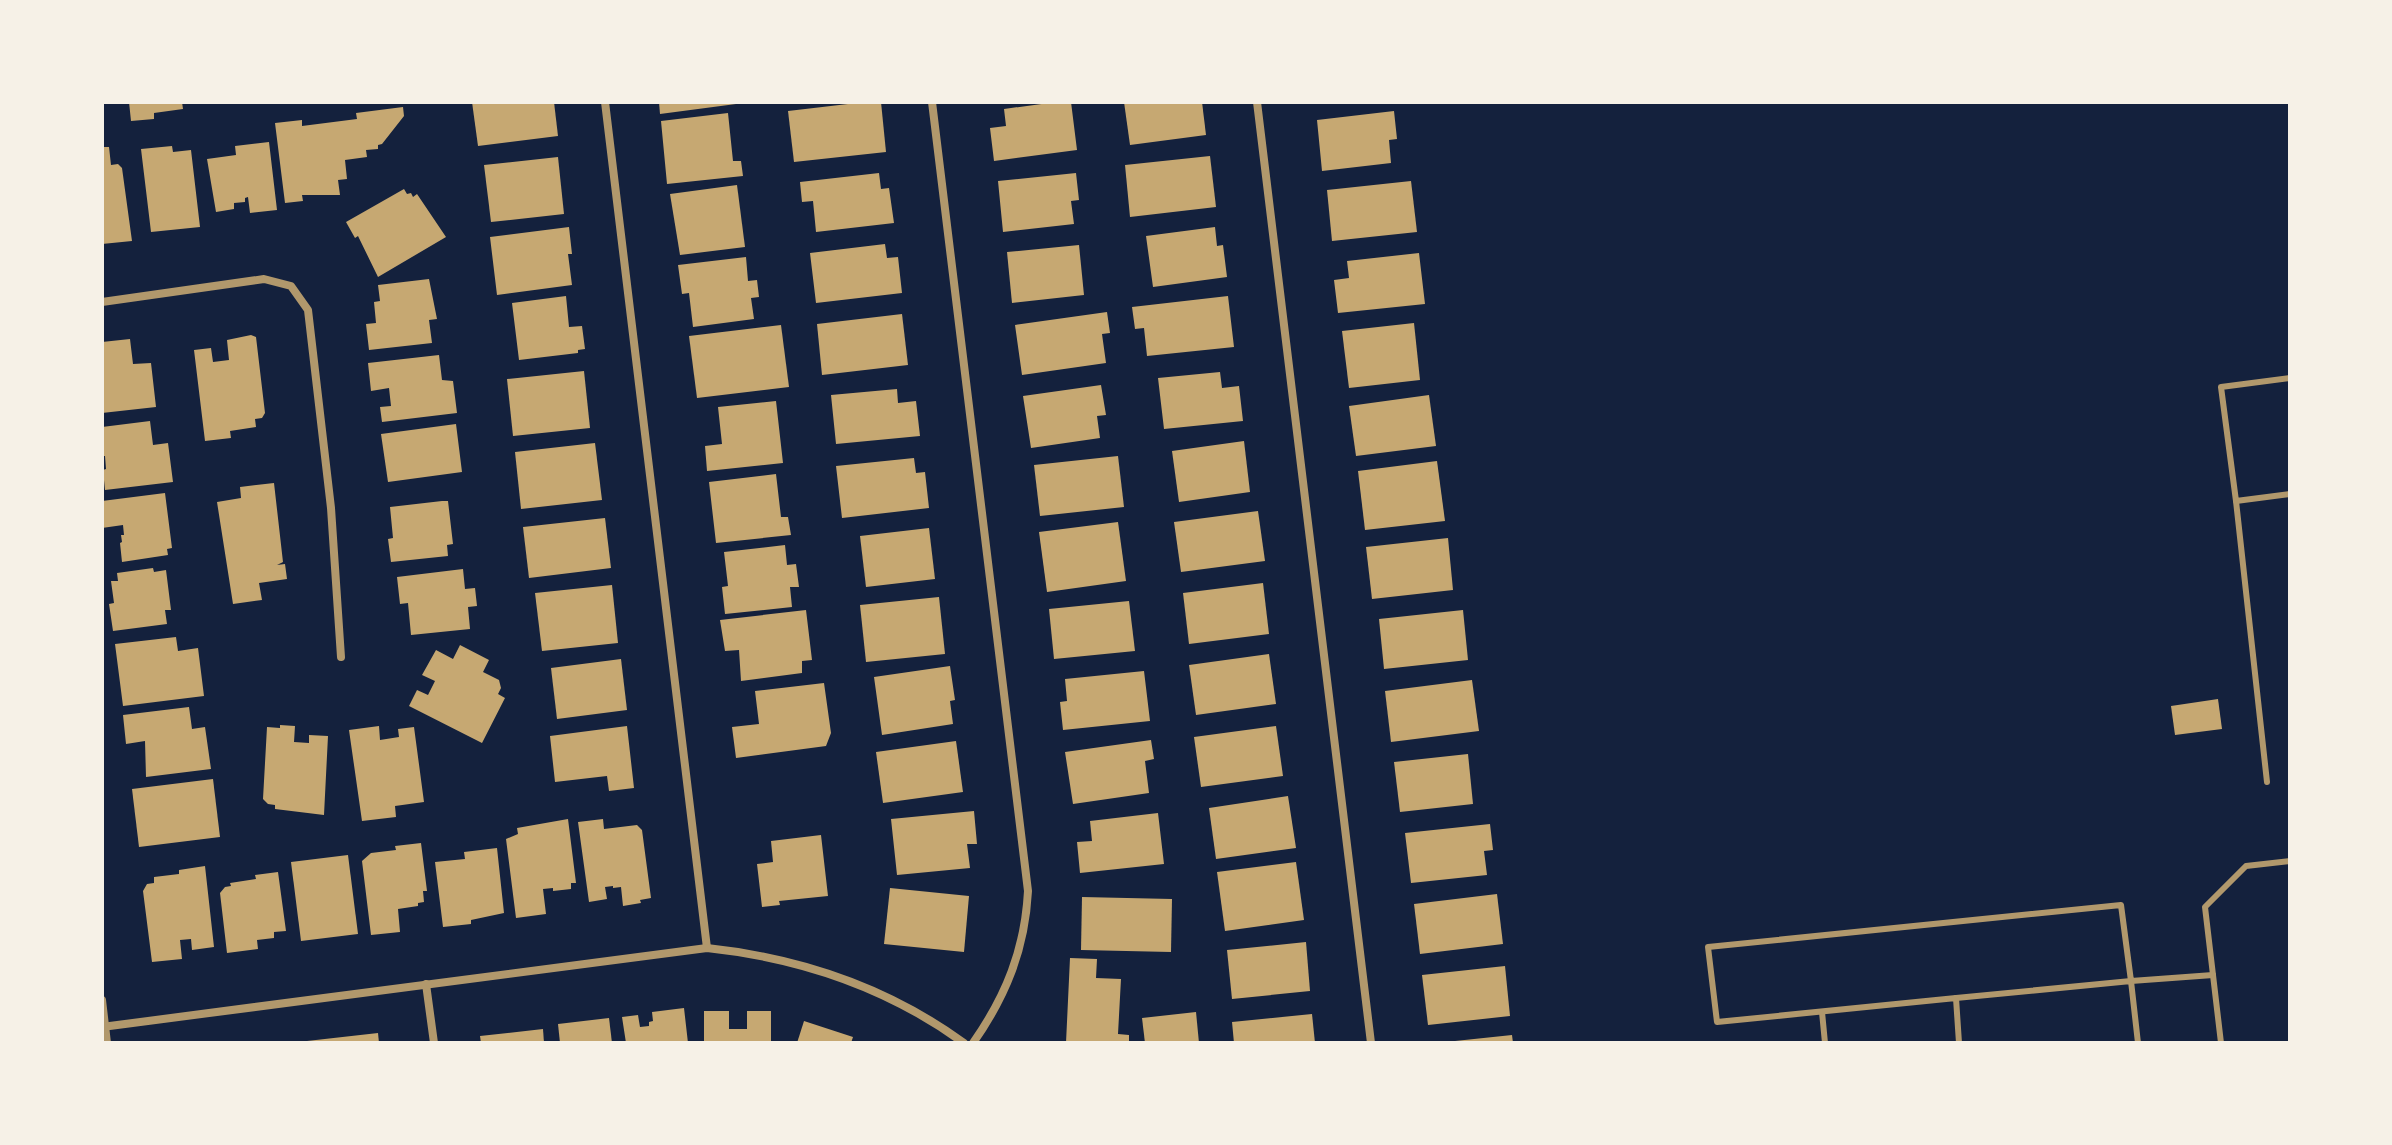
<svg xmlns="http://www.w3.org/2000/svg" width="2392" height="1145" font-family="'Work Sans',sans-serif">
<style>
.building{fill:#c6a872}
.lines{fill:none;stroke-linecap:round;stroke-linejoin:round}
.service{stroke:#b1986c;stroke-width:6}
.minor{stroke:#b1986c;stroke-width:8}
</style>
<rect width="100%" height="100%" fill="#14213d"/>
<!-- building -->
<g class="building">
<polygon points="129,102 182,102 183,109 154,113 154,119 131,121"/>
<polygon points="472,102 554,102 558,136 478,146"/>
<polygon points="659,102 736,102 736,104 660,114"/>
<polygon points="865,102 881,102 886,152 794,162 788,111"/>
<polygon points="1056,102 1071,102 1077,150 994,161 990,128 1006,126 1004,109"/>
<polygon points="1124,102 1202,102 1206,135 1130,145"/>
<polygon points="403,107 404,116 382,144 378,145 378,149 366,150 367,157 345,160 347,179 338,180 340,195 302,195 303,201 285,203 275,123 302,120 302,126 357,119 356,113"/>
<polygon points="1394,111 1397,139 1389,140 1391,163 1322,171 1317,120"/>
<polygon points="728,113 733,161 741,161 743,176 667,184 661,121"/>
<polygon points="269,142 277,210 250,213 248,197 245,198 245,202 234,203 234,209 216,212 207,159 236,155 235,146"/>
<polygon points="172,146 173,152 191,150 200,227 151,232 141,149"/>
<polygon points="102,147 109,147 111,165 118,164 122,168 132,241 102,244"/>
<polygon points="1210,156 1216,207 1130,217 1125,165"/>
<polygon points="558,157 564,214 491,222 484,165"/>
<polygon points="879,173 881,189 889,188 894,223 816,232 813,201 802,202 800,182"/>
<polygon points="1076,173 1079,200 1071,201 1074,224 1003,232 998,181"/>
<polygon points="1411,181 1417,232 1332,241 1327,190"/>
<polygon points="737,185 745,247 680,255 670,194"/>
<polygon points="404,189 407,194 411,193 413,197 417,194 446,237 378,277 358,236 355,238 346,222"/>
<polygon points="569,227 572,254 568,254 572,285 497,295 490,237"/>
<polygon points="1215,227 1217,246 1223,245 1227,277 1153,287 1146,236"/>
<polygon points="885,244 887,258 898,257 902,293 816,303 810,253"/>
<polygon points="1079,245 1084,295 1012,303 1007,252"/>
<polygon points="1419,253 1425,304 1338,313 1334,280 1349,278 1347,261"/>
<polygon points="746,257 748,281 757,280 759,297 751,298 754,319 693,327 689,293 682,294 678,265"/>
<polygon points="429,279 437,319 429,320 432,343 369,350 366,324 376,323 374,302 380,301 378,285"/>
<polygon points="566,296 569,327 582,326 585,349 578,350 578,353 519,360 512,303"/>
<polygon points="1228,296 1234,347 1147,356 1144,328 1135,329 1132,307"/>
<polygon points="1107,312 1110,333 1102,334 1106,363 1022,375 1015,325"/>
<polygon points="902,314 908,365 822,375 817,324"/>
<polygon points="1414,323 1420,380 1349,388 1342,331"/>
<polygon points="781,325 789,387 697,398 689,336"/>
<polygon points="251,335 256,337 265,413 262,418 255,419 256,427 230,431 231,438 205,441 194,350 211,348 213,362 229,360 227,340"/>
<polygon points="130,339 133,364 151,363 156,407 102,413 102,342"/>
<polygon points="439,355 442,380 453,381 457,413 382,422 380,407 391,406 389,388 371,391 368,363"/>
<polygon points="584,371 590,428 513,436 507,379"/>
<polygon points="1220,372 1222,388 1239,386 1243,421 1164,429 1158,378"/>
<polygon points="1101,385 1106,415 1097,416 1100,438 1031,448 1023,396"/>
<polygon points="897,389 898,403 916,401 920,436 836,444 831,395"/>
<polygon points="1429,395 1436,446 1356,456 1349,406"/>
<polygon points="776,401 783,463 707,471 705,446 722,444 718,407"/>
<polygon points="150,421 153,445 168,443 173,482 105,490 103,470 106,469 105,456 102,456 102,427"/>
<polygon points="456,424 462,472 388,482 381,434"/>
<polygon points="1244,441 1250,492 1179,502 1172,451"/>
<polygon points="595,443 602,500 521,509 515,452"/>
<polygon points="1118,456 1124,507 1040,516 1034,465"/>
<polygon points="914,458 916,473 925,472 929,508 842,518 836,466"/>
<polygon points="1437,461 1445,521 1365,530 1358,471"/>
<polygon points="776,474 781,517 788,517 791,535 716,543 709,482"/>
<polygon points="274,483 283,562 277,565 285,564 287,579 259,583 262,600 233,604 217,502 241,498 240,487"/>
<polygon points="165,493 172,548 167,549 168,555 122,562 120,543 122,542 121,535 124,535 123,525 102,528 102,501"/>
<polygon points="442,501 448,501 453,544 447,545 448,556 391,562 388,539 393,538 390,507"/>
<polygon points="1258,511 1265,561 1181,572 1174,522"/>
<polygon points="605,518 611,568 529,578 523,527"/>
<polygon points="1118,522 1126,581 1047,592 1039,532"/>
<polygon points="929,528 935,579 866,587 860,536"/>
<polygon points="1448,538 1453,590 1372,599 1366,547"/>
<polygon points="785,545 787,565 796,564 799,587 790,587 792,607 725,614 722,587 728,586 724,552"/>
<polygon points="153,568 154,572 166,570 171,610 165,610 167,624 113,631 109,604 114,603 111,581 118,581 117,573"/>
<polygon points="463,569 465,589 475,588 477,606 468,607 470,629 411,635 408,603 400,604 397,577"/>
<polygon points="1263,583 1269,634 1189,644 1183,593"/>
<polygon points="612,585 618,643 542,651 535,593"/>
<polygon points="939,597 945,654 866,662 860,605"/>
<polygon points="1129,601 1135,651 1054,659 1049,609"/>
<polygon points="806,610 812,660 802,661 802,673 741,681 739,650 725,651 720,620"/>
<polygon points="1463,610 1468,660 1384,669 1379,619"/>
<polygon points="176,637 178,651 198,648 204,696 123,706 115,644"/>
<polygon points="460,645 489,660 483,672 499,680 501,688 498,694 505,698 482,743 409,706 417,690 428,695 435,681 422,675 436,650 453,659"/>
<polygon points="1269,654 1276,704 1196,715 1189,665"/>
<polygon points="621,659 627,710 557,719 551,668"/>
<polygon points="950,666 955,700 950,701 953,724 882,735 874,677"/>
<polygon points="1144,671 1150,721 1063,730 1060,702 1067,701 1065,679"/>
<polygon points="1472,680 1479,731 1391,742 1385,691"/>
<polygon points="824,683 831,733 826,746 736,758 732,727 759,724 755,691"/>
<polygon points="2218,699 2222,729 2175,735 2171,706"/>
<polygon points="189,707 192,729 205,727 211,769 146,777 145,741 126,744 123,715"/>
<polygon points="280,725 295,726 294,742 309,743 309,735 328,736 324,815 275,809 275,805 268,804 263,799 267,727 280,728"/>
<polygon points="379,726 380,740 399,737 398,729 414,727 424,802 395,806 396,817 362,821 349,730"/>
<polygon points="627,726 634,788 609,791 607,776 555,782 550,736"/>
<polygon points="1276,726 1283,776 1201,787 1194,737"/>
<polygon points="1151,740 1154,759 1145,761 1149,793 1073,804 1065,752"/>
<polygon points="956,741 963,792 883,803 876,752"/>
<polygon points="1468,754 1473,804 1400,812 1394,762"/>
<polygon points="213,779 220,837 139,847 132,789"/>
<polygon points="1288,796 1296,848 1216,859 1209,808"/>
<polygon points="974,811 977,844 967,844 970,868 897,875 891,819"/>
<polygon points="1158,813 1164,864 1080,873 1077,842 1092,841 1090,821"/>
<polygon points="568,819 576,883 571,883 571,889 553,891 553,888 543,889 546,914 516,918 506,839 518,834 517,828"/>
<polygon points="603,819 604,829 637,825 642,830 651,898 640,900 641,903 623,906 621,887 613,888 613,886 605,887 607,899 589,902 578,822"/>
<polygon points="1490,824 1493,850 1484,851 1487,875 1411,883 1405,833"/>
<polygon points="821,835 828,896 779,901 780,905 762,907 757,864 773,862 771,841"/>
<polygon points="421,843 427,891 423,891 424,902 418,903 418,906 398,909 400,932 371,935 362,861 371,853 396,850 395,846"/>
<polygon points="497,848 504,913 471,920 471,924 443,927 435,862 465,859 464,852"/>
<polygon points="348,855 358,934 301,941 291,862"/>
<polygon points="1296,862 1304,920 1225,931 1217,872"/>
<polygon points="205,866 214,947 192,950 191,939 180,940 182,959 152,962 143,891 147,884 154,883 154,877 179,874 179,870"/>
<polygon points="278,872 286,931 274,932 274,938 257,940 258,949 227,953 220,893 225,887 231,886 230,883 256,879 255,875"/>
<polygon points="890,888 969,896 964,952 884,944"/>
<polygon points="1497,894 1503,944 1420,954 1414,904"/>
<polygon points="1082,897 1172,899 1171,952 1081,950"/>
<polygon points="1306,942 1310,991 1232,999 1227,950"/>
<polygon points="1070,958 1097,959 1096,978 1121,979 1118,1034 1129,1035 1129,1043 1066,1043"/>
<polygon points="1505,966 1510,1016 1428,1025 1422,975"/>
<polygon points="684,1008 688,1043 626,1043 622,1017 638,1015 640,1027 649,1026 649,1022 653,1021 652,1012"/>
<polygon points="704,1011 729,1011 729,1029 747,1029 747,1011 771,1011 771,1043 704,1043"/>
<polygon points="1196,1012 1199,1043 1145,1043 1142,1018"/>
<polygon points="1312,1014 1315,1043 1234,1043 1232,1022"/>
<polygon points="609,1018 612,1043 560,1043 558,1024"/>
<polygon points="804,1021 853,1037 851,1043 797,1043"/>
<polygon points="543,1029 544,1043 481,1043 480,1036"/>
<polygon points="378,1033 379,1043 307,1043 307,1041"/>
<polygon points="1512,1035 1513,1043 1455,1043 1455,1041"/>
</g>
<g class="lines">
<!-- service -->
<g class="service">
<polyline points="2290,378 2221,387 2236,501 2290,494"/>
<polyline points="2236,501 2267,782"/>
<polyline points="1956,998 2131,981 2138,1043"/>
<polyline points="1822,1012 1825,1043"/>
<polyline points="1959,1043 1956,998 1717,1022 1708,947 2121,905 2131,981 2213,975"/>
<polyline points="2221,1043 2205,907 2246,866 2290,861"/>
</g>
<!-- minor -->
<g class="minor">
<polyline points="605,102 707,948"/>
<path d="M932 102 1028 891C1025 949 1006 996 973 1043"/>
<polyline points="1257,102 1371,1043"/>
<polyline points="102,302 264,279 291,286 308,310 331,508 341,657"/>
<polyline points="426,984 434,1043"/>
<polyline points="102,1000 107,1043"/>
<path d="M102 1027 707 948C801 958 887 987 964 1043"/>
</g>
</g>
<!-- border -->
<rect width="2392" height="1145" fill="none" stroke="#f6f1e7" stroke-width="208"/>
</svg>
